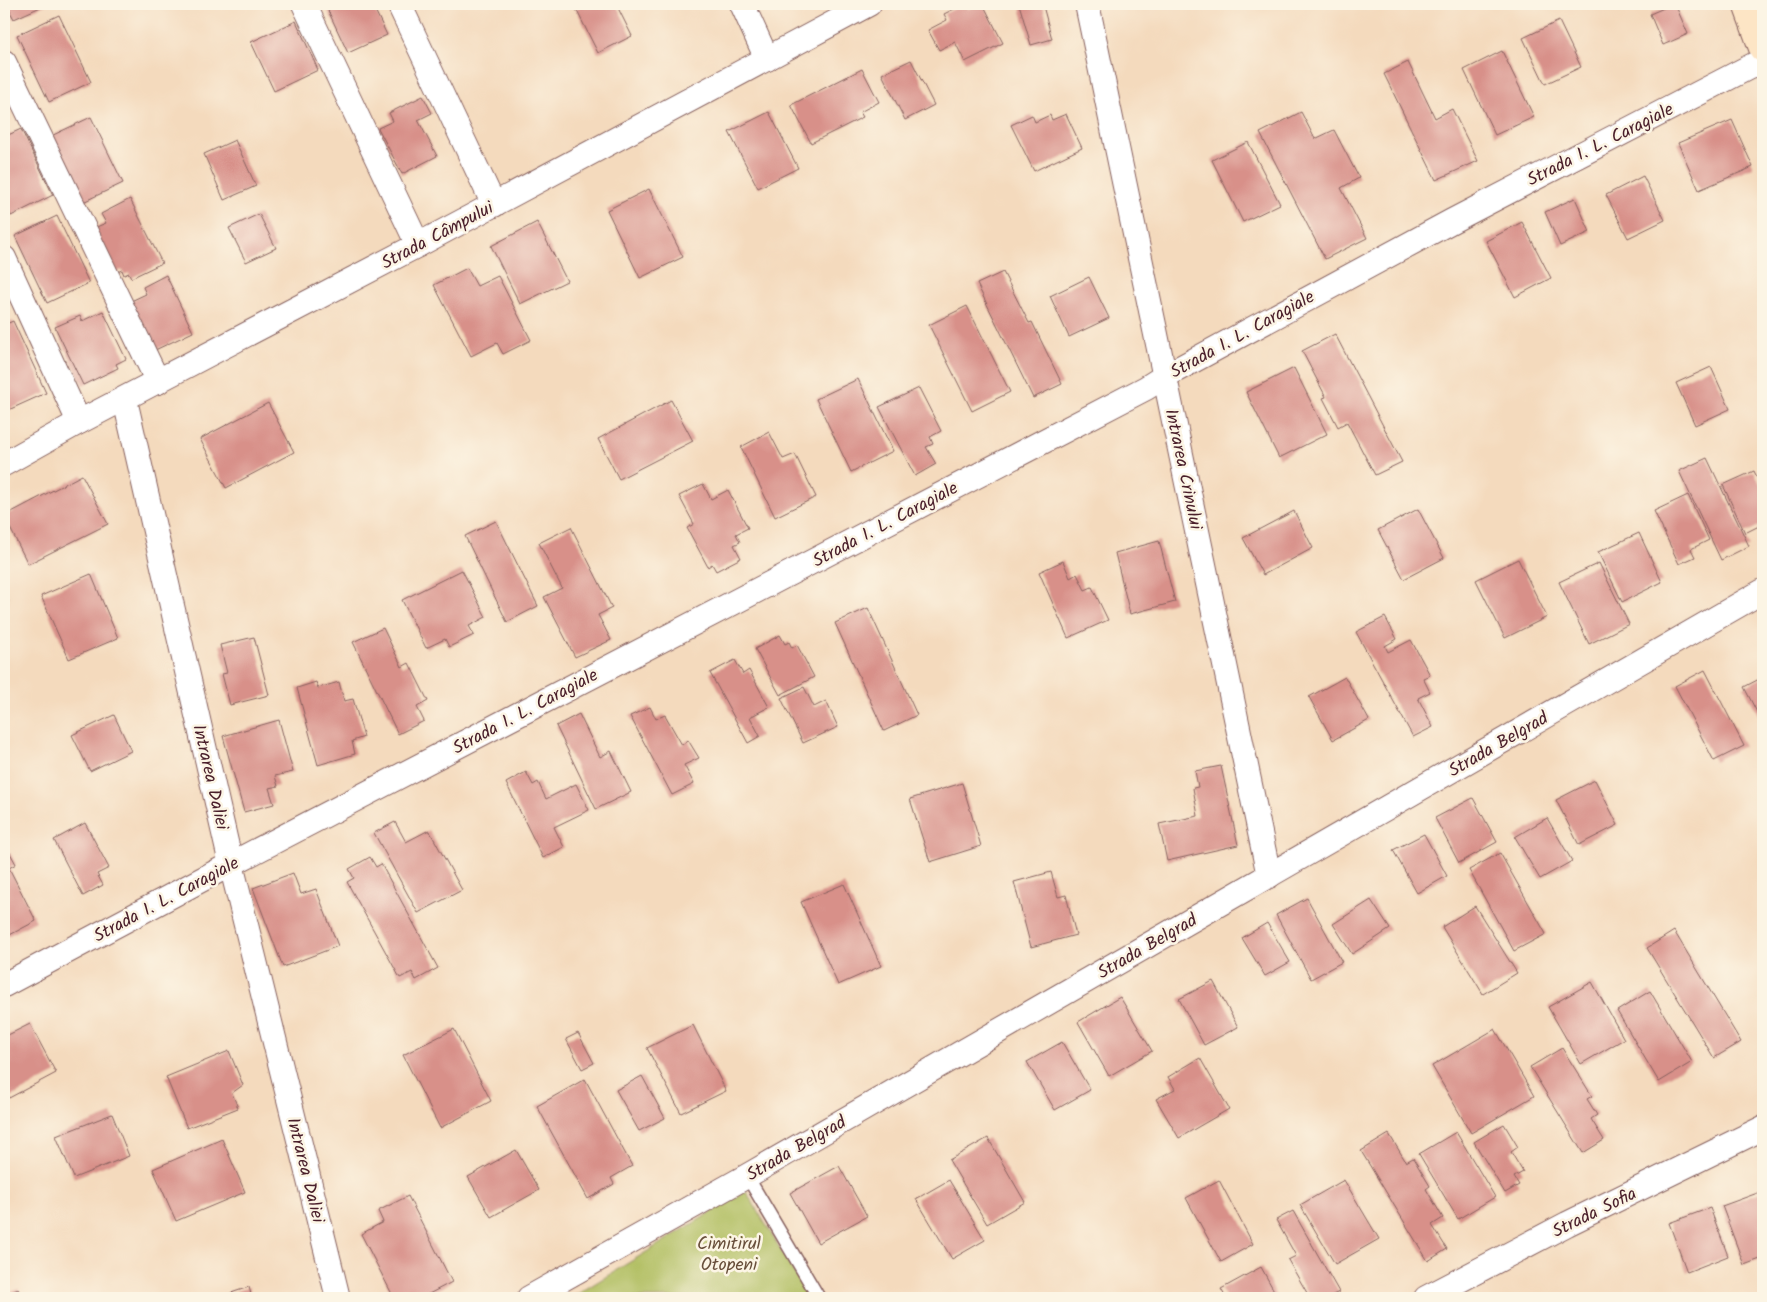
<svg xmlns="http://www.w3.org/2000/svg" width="1767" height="1302" font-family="Kalam,sans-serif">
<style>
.green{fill:#b0be61;stroke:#7d6e46}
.building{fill:#d89089}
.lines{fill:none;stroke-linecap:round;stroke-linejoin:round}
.lane-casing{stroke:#86605e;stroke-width:15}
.street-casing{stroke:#86605e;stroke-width:26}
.secondary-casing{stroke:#86605e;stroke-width:30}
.lane{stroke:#fff;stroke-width:12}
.street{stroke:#fff;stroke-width:24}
.secondary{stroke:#fde5c5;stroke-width:28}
.labels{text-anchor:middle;stroke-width:5;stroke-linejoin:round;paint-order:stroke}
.street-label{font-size:18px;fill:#4a1f2b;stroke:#fcf5e5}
.park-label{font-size:18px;fill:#694f3b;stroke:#fcf5e5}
</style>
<rect width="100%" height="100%" fill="#fcf5e5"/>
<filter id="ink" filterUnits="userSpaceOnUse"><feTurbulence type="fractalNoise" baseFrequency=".02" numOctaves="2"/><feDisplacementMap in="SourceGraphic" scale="10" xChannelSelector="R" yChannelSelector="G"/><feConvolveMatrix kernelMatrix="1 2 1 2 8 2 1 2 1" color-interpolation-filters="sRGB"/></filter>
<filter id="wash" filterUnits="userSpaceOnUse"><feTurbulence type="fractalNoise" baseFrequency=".0096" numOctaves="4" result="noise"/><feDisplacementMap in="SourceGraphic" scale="20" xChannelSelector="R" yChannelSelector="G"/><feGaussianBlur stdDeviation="1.12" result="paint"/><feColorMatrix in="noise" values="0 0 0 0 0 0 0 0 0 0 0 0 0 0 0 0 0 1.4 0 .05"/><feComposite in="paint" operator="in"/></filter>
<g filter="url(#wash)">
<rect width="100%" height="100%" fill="#f4dabd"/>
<!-- green -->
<polygon class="green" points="746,1191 809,1298 571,1298"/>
<g id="blocks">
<!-- building -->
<g class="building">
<polygon points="6,4 47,4 14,19"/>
<polygon points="325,4 372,4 387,35 348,53"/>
<polygon points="587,4 616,4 632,36 598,53 576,9"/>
<polygon points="773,4 784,4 775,9"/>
<polygon points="964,4 968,9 978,4 983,4 1003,43 965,62 955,42 939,50 928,30 947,20 944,14"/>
<polygon points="1019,4 1050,4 1043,6 1052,39 1031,45"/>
<polygon points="1673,4 1675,4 1688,34 1663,45 1650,14"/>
<polygon points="59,15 91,82 49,102 17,35"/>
<polygon points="296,21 318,70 274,91 251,42"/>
<polygon points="1559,21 1581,67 1545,84 1523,38"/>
<polygon points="1502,51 1534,117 1495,135 1464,70"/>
<polygon points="911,60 934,105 905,120 882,74"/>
<polygon points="1408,62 1435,118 1452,109 1478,161 1436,180 1384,74"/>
<polygon points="862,69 879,102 860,112 863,117 811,143 791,105"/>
<polygon points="423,96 432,113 418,120 437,156 402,174 378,128 393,121 389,113"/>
<polygon points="769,112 798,168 758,188 729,132"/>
<polygon points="1301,112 1315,139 1334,130 1359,178 1341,188 1367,238 1325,259 1260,133"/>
<polygon points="1066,114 1082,148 1034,171 1011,125 1032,115 1035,122 1050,115 1052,120"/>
<polygon points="91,117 123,183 81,203 49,137"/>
<polygon points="1732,120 1753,167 1699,190 1678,143"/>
<polygon points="21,129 53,195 11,216 4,201 4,137"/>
<polygon points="235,140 256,186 224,200 204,154"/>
<polygon points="1248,142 1280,204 1243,222 1212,160"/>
<polygon points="1643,176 1665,220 1628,238 1606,195"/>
<polygon points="649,189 683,257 640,278 607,210"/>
<polygon points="1575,198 1590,232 1560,246 1545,212"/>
<polygon points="130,199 162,263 131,278 129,273 124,275 122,270 115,273 94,228 106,223 101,214"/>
<polygon points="259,214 276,248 246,262 229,228"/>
<polygon points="57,216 89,283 47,303 15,236"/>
<polygon points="537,222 567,281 520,304 491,246"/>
<polygon points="1522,222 1551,278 1515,297 1486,241"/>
<polygon points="467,268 477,286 498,276 531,340 503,354 497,343 471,356 434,285"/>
<polygon points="1003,272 1029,323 1032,322 1062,384 1033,398 977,284"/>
<polygon points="166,275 193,332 153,351 129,302 146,294 143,287"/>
<polygon points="1089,277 1109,318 1069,337 1050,296"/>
<polygon points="967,306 1010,392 972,411 929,325"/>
<polygon points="103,311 126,359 116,364 118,368 83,385 55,327 80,316 82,321"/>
<polygon points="13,321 46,393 4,412 4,325"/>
<polygon points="1335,334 1402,462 1375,475 1347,422 1338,427 1323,398 1326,397 1302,351"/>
<polygon points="1711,367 1730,409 1695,425 1676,383"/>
<polygon points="1294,368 1327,434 1279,458 1246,392"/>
<polygon points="858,379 893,451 851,472 816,399"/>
<polygon points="919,388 941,431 930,437 933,444 926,447 936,464 915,476 879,407"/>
<polygon points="671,400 693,441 619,479 598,439"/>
<polygon points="268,403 294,452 226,488 200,439"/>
<polygon points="769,432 783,459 795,454 816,497 775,517 741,447"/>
<polygon points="1707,458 1749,546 1721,560 1679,471"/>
<polygon points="1754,471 1763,490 1763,524 1745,533 1723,485"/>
<polygon points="82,475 108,524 28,564 4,516"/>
<polygon points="703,484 711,499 728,490 748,528 736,534 740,542 734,545 741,558 716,571 712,564 708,567 687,528 694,524 679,496"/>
<polygon points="1688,495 1709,540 1691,549 1695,557 1679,564 1654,511"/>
<polygon points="1418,509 1444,558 1404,579 1378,530"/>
<polygon points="1294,511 1313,548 1263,575 1243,538"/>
<polygon points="496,521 538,606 507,622 465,536"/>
<polygon points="571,527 612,608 598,615 611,640 575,657 544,597 562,588 539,543"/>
<polygon points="1639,533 1662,582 1622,602 1598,552"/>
<polygon points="1159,541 1175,602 1130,614 1115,553"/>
<polygon points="1518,559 1547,617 1505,638 1476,580"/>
<polygon points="1063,561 1070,578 1077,574 1085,590 1092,587 1108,620 1068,638 1039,572"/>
<polygon points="1599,563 1629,624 1589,644 1559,582"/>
<polygon points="462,570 486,617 469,626 474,635 449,647 445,639 426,648 402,600"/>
<polygon points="91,574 118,638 69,659 41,596"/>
<polygon points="4,592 9,602 4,604"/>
<polygon points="868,608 917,715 884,731 835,623"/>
<polygon points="1385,617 1397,639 1385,646 1388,652 1411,640 1430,675 1423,678 1430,692 1418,698 1433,727 1413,737 1356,632"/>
<polygon points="383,628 402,667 409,663 428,701 417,707 424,721 398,734 353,642"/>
<polygon points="780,635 785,644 789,642 792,648 797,645 814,677 780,695 755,649"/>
<polygon points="254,637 269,695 230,705 222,674 227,673 220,645"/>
<polygon points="735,660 743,674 749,670 769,707 750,717 760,736 748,743 710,673"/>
<polygon points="1705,670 1744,746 1714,761 1675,686"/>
<polygon points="1345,677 1369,720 1333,740 1309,697"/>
<polygon points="1763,677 1763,724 1744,687"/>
<polygon points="316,682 318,688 339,682 344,701 353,699 364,737 352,741 355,754 318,765 297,688"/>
<polygon points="804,687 814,707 826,701 838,727 803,743 781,698"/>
<polygon points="650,707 656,719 665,715 682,745 688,740 699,758 684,765 694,784 672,795 630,716"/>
<polygon points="579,714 600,757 611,751 631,792 596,809 556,726"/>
<polygon points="114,715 131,751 90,771 72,735"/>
<polygon points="279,720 293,772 275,776 278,786 269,788 274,804 244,812 223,736"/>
<polygon points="1221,766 1238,845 1167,861 1159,824 1198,816 1193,788 1198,787 1195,771"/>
<polygon points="526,772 533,785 538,782 546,799 576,784 589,810 554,827 564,847 543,858 506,783"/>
<polygon points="1595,780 1618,825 1579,845 1556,800"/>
<polygon points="962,783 981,846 930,862 910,799"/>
<polygon points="1473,798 1497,842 1459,863 1435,818"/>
<polygon points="1547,818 1572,861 1540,879 1515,837"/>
<polygon points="395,822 406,842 429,830 462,890 418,913 374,833"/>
<polygon points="85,823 109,868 97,874 103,885 83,896 54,840"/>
<polygon points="1424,834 1447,876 1417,893 1393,850"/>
<polygon points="10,853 16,864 9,868 36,921 4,938 4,856"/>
<polygon points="1500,853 1546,934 1514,951 1469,870"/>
<polygon points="370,857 376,867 381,864 438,968 416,980 412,972 400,978 347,882 354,878 349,869"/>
<polygon points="1051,872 1058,897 1066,895 1076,935 1031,947 1014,882"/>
<polygon points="293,873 301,894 316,889 338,946 283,967 253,888"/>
<polygon points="844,884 881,966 838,985 801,902"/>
<polygon points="1307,898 1342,962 1311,979 1276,915"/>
<polygon points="1371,900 1390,929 1352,954 1333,924"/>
<polygon points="1475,906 1517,973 1483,994 1442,927"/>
<polygon points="1267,923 1290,962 1265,976 1242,938"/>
<polygon points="1674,931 1741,1042 1714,1058 1647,948"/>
<polygon points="1213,981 1238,1027 1204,1045 1179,999"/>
<polygon points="1592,982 1624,1039 1581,1064 1548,1007"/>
<polygon points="1650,991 1692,1062 1659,1082 1617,1011"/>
<polygon points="1120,997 1152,1051 1109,1076 1078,1022"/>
<polygon points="30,1024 56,1073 9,1098 4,1089 4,1037"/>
<polygon points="693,1025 726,1091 681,1113 647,1048"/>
<polygon points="454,1029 491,1101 440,1128 403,1055"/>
<polygon points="1495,1029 1534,1096 1471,1133 1432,1066"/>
<polygon points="578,1033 594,1063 582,1069 566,1039"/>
<polygon points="1062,1042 1090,1090 1055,1110 1027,1062"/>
<polygon points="1562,1048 1592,1096 1587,1099 1597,1115 1591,1119 1604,1140 1583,1153 1530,1067"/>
<polygon points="229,1051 243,1085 232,1093 238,1108 187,1128 166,1077"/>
<polygon points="1200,1058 1229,1109 1179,1138 1156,1099 1175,1089 1168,1077"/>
<polygon points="642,1076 665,1118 639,1131 616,1090"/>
<polygon points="585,1079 632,1166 611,1178 614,1184 588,1199 537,1106"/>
<polygon points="112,1114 129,1156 74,1178 56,1136"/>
<polygon points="1504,1124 1518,1147 1511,1152 1523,1172 1514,1177 1519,1185 1505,1193 1474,1142"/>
<polygon points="1456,1132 1495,1197 1458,1219 1419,1154"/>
<polygon points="1389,1134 1406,1162 1413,1158 1430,1186 1426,1189 1443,1218 1432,1225 1447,1249 1428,1261 1361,1151"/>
<polygon points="988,1138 1025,1202 987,1224 949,1160"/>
<polygon points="222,1139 245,1192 176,1221 153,1169"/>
<polygon points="516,1150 539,1190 491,1217 468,1177"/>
<polygon points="839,1166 867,1216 818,1243 790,1193"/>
<polygon points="949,1180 985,1240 952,1259 916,1199"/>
<polygon points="1219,1180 1253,1244 1221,1262 1186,1198"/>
<polygon points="1344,1180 1379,1239 1335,1264 1300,1205"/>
<polygon points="1763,1191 1763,1258 1744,1265 1722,1206"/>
<polygon points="408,1196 452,1282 421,1298 394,1298 361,1234 383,1222 378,1211"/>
<polygon points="1710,1208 1728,1256 1687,1272 1669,1223"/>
<polygon points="1293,1211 1339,1292 1327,1298 1310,1298 1288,1260 1296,1256 1276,1220"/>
<polygon points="1261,1267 1278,1298 1226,1298 1221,1289"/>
<polygon points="249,1287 252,1298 216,1298"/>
<polygon points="18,1289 23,1298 4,1298 4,1296"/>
</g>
</g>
</g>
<g filter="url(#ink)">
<use href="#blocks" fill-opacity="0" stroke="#86605e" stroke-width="1"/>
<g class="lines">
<defs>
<polyline id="lane" points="747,1176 819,1298"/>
<g id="street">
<polyline points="304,4 418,245"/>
<polyline points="399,4 494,205"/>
<polyline points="742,4 767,59"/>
<polyline points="1087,4 1269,876"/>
<polyline points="4,62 158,382"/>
<polyline points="4,258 79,422"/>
<polyline points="125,400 231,864 338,1298"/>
<polyline points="4,464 79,422 418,245 869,4"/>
<polyline points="4,985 231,864 1146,388 1165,376 1452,221 1763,60"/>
<polyline points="529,1298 747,1176 1763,591"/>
<polyline points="1426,1298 1567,1224 1763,1128"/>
</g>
<polyline id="secondary" points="1747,4 1763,48"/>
</defs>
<!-- lane casing -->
<use href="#lane" class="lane-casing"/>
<!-- street casing -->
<use href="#street" class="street-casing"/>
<!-- secondary casing -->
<use href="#secondary" class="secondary-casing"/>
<!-- lane -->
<use href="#lane" class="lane"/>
<!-- street -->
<use href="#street" class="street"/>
<!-- secondary -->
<use href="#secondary" class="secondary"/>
</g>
</g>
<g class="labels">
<!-- street labels -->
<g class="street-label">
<text transform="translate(1600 144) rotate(-27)" y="6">Strada I. L. Caragiale</text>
<text transform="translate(437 235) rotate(-28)" y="6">Strada Câmpului</text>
<text transform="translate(1242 334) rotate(-29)" y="6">Strada I. L. Caragiale</text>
<text transform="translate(1184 469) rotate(78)" y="6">Intrarea Crinului</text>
<text transform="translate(885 524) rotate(-28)" y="6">Strada I. L. Caragiale</text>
<text transform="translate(525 711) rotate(-28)" y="6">Strada I. L. Caragiale</text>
<text transform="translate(1498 744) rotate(-30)" y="6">Strada Belgrad</text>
<text transform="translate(211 777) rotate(77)" y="6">Intrarea Daliei</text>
<text transform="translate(166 899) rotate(-28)" y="6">Strada I. L. Caragiale</text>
<text transform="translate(1147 946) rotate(-30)" y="6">Strada Belgrad</text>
<text transform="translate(796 1148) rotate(-30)" y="6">Strada Belgrad</text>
<text transform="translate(306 1170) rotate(76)" y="6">Intrarea Daliei</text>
<text transform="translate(1594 1212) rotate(-26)" y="6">Strada Sofia</text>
</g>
<!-- park labels -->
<g class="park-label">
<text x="729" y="1249">Cimitirul<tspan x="729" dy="21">Otopeni</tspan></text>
</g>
</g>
<!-- margin -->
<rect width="1767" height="1302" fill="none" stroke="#fcf5e5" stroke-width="20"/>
</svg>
